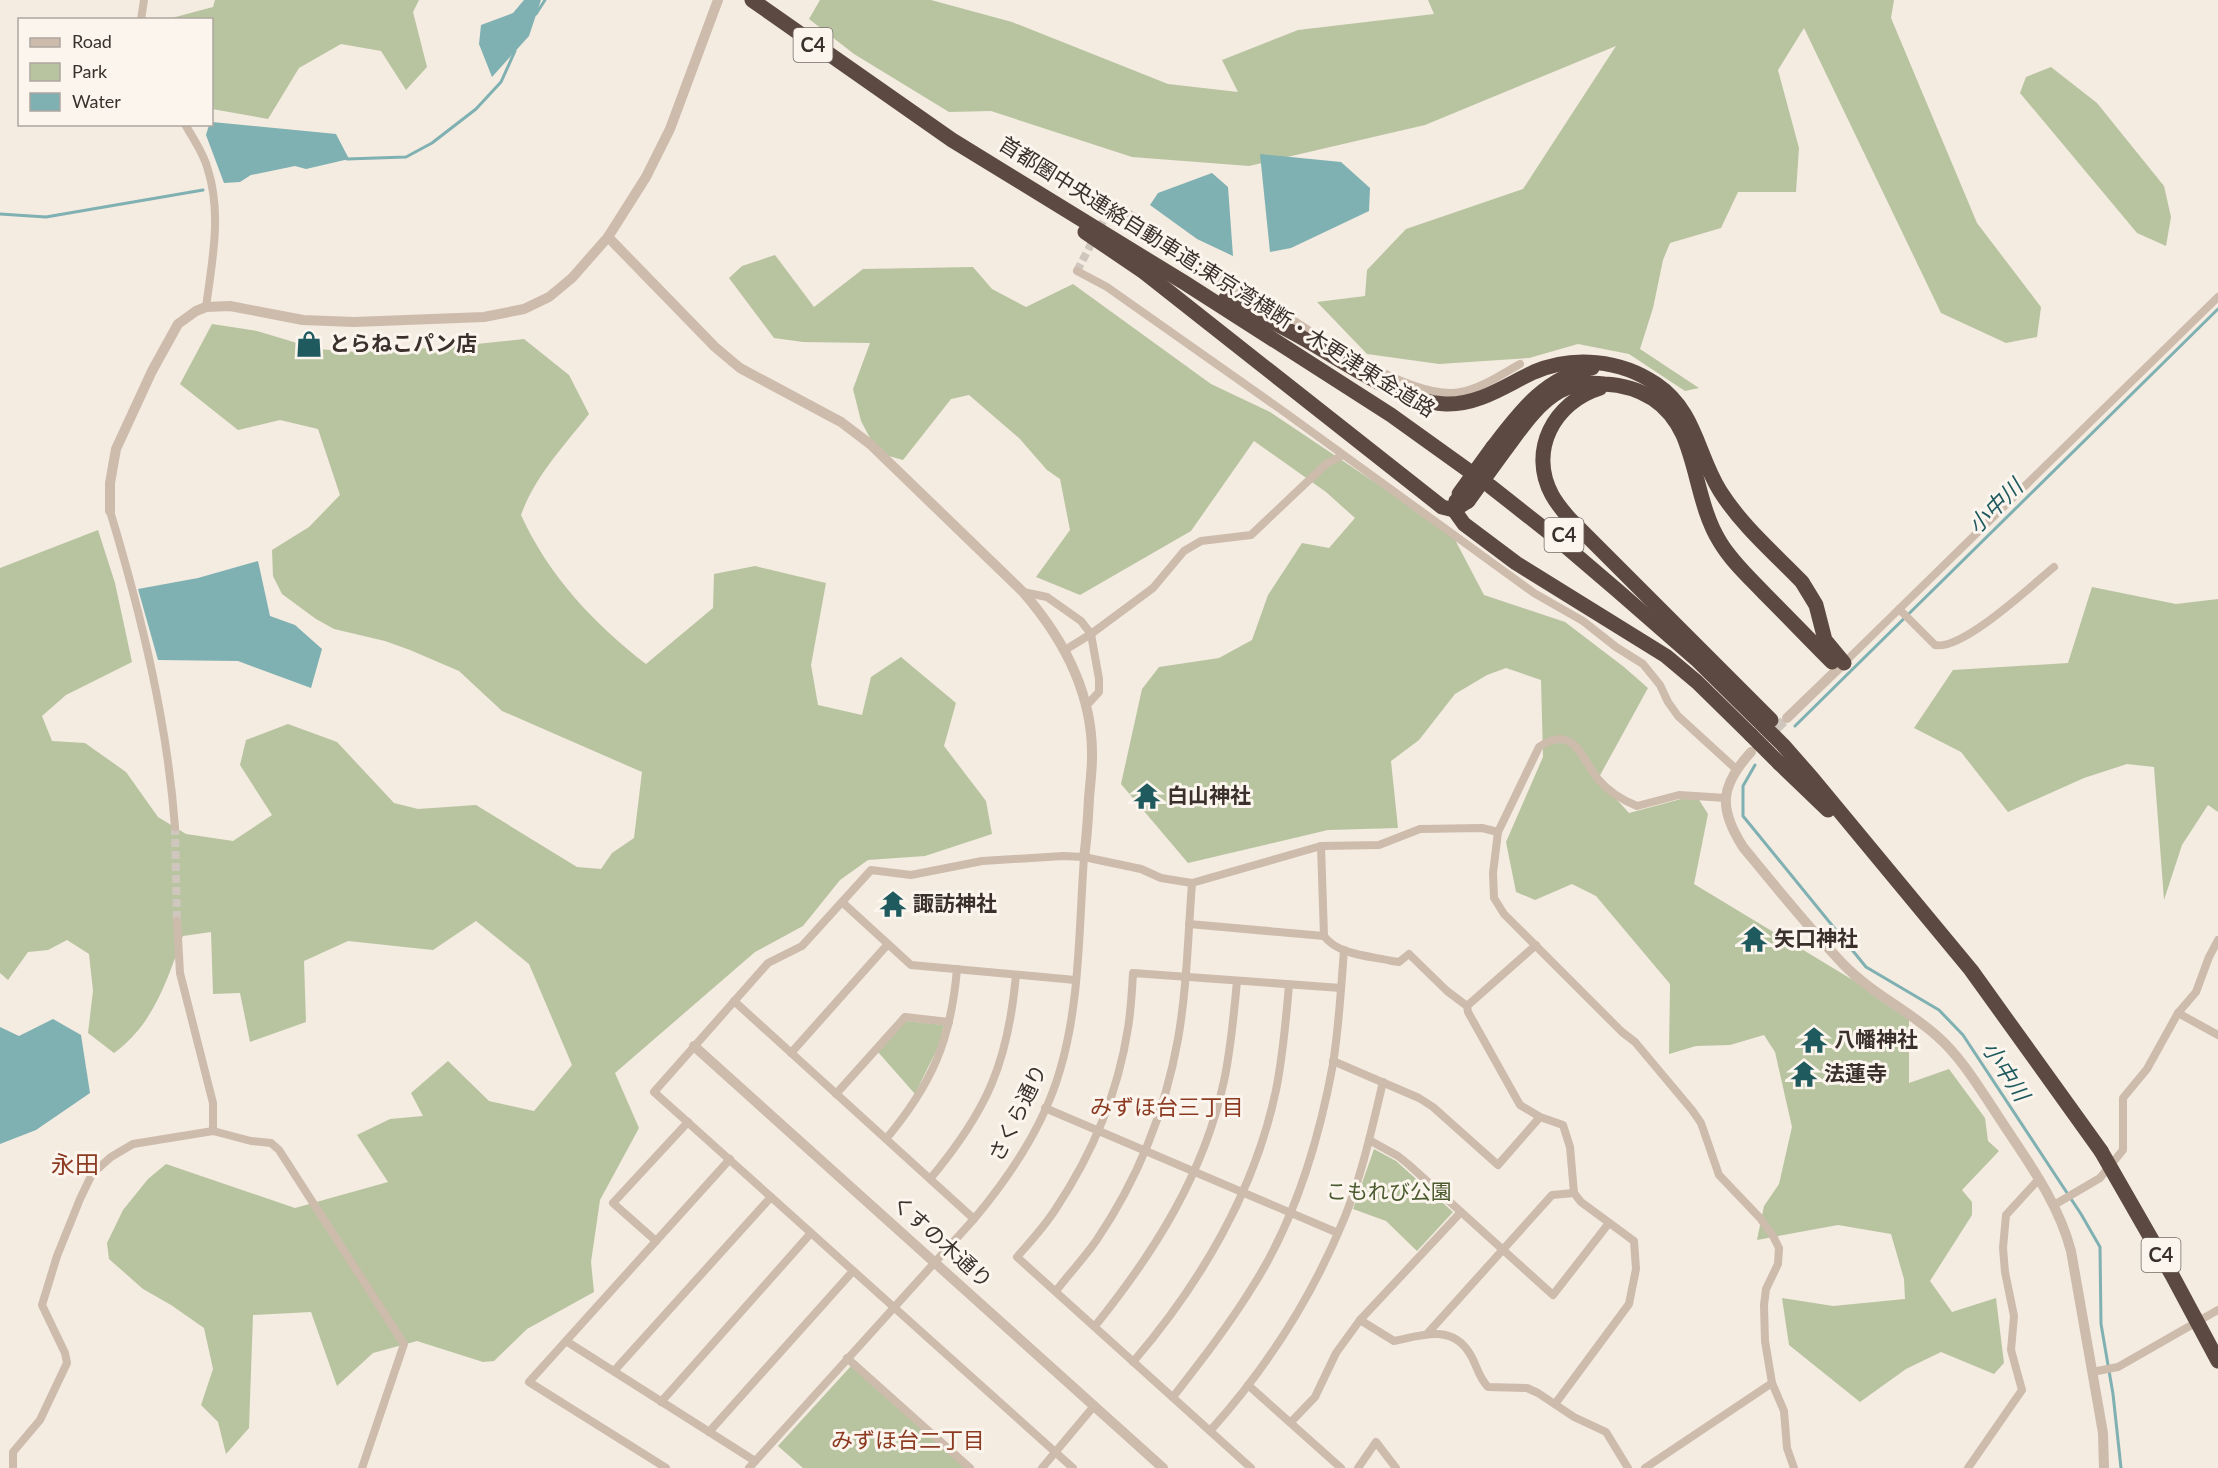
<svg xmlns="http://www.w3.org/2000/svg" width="2218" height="1468" font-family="Lato,'Noto Sans JP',sans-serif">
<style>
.green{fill:#b8c4a0}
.water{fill:#7fb0b2}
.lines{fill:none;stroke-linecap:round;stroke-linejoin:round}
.stream{stroke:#7fb0b2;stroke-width:3}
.minor-tunnel{stroke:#cfc6bd;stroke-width:8;stroke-dasharray:8 4;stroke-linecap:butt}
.tertiary-tunnel{stroke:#cfc6bd;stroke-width:10;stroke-dasharray:10 5;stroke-linecap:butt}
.minor{stroke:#cdbbac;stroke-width:8}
.tertiary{stroke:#cdbbac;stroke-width:10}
.motorway{stroke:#5c4a42;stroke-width:15}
.motorway-bridge{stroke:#5c4a42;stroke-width:15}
.labels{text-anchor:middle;stroke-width:6;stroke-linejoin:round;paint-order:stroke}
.shield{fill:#fbf5ee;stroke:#756b66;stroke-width:1.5}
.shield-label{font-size:20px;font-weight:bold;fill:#3b302b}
.street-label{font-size:21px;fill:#3b302b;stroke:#fbf5ee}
.poi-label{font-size:21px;font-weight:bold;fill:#3b302b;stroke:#fbf5ee;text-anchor:start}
.park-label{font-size:21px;fill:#4a5a2e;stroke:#fbf5ee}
.water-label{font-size:22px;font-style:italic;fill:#1f5a5e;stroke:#fbf5ee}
.neighbourhood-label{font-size:22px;fill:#8c3b22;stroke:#fbf5ee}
.quarter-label{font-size:24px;fill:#8c3b22;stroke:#fbf5ee}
</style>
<rect width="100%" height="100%" fill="#f4ebe1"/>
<!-- green -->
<g class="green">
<polygon points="215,0 419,0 413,12 427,67 406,90 381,51 341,44 299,68 268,119 212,109 212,20 168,19 213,7"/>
<polygon points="820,0 931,0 1012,22 1168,84 1238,92 1222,60 1298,30 1434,14 1428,0 1894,0 1891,18 1977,223 2041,307 2037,337 2006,343 1941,313 1804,28 1778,70 1799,148 1796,192 1738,192 1721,228 1670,243 1663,260 1653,308 1640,349 1699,388 1685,391 1629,354 1578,344 1529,358 1439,364 1367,354 1317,302 1365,296 1367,270 1406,229 1523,189 1616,46 1425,125 1249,166 1132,157 991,111 949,112 854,54 809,19"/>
<polygon points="2051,67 2097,103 2164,186 2171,217 2166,246 2137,233 2020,93 2026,77"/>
<polygon points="775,255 814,307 863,269 973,267 992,289 1026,307 1073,284 1211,384 1270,412 1452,534 1484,595 1565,622 1624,667 1648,688 1598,779 1629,813 1696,795 1708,814 1694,884 1909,1014 1909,1083 1949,1069 1985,1118 1988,1141 1999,1151 1962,1190 1972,1202 1972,1215 1930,1281 1952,1312 1996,1298 2004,1363 1994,1374 1941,1352 1906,1369 1860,1402 1789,1345 1782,1298 1833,1306 1905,1299 1904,1279 1891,1234 1838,1225 1757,1240 1764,1206 1779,1184 1792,1127 1775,1052 1764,1035 1730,1045 1696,1046 1669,1054 1670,984 1596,896 1572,884 1535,900 1516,892 1506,842 1543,757 1541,680 1506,668 1487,675 1455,694 1419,740 1391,761 1398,828 1328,830 1188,863 1121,784 1142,689 1159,667 1219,658 1252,640 1268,595 1302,543 1329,548 1355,518 1326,492 1254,441 1191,531 1080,595 1036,577 1070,530 1060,479 1047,470 1019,438 969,395 951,399 903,460 878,453 861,421 853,389 870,343 803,342 774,338 729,278 742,266"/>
<path d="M212 324 257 331 317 349 357 352 448 347 524 339 569 375 589 414C564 446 535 476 521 515 548 575 594 624 646 664L713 608 714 574 755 566 826 583 811 665 818 705 862 715 871 677 901 657 956 703 944 746 986 801 992 834 925 856 868 860 840 880 803 926 755 952 615 1073 639 1128 600 1200 591 1262 594 1292 527 1329 494 1361 483 1362 417 1341 373 1353 337 1386 311 1312 253 1315 249 1428 226 1454 218 1422 201 1405 213 1369 204 1328 171 1305 143 1289 109 1259 107 1243 123 1210 148 1179 166 1164 295 1208 388 1182 357 1135 390 1119 423 1116 411 1093 448 1061 489 1101 534 1111 572 1065 529 964 476 921 433 950 348 941 304 961 306 1022 250 1042 240 993 213 994 211 932 183 936C167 980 154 1024 114 1053L88 1033 93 991 89 954 67 940 48 950 28 952 8 980 0 973V568L98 530 115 583 132 662 66 695 42 716 52 741 85 743 126 772 158 817 186 834 233 841 272 815 240 765 246 740 288 724 337 742 394 803 418 809 476 805 577 867 601 869 612 853 634 838 642 772 502 711 459 671 410 650 385 641 334 629 316 619 282 594 273 576 272 550 309 527 340 495 318 429 280 420 238 430 180 384Z"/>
<polygon points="2092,587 2176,604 2218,599 2218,812 2208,805 2182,845 2164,900 2154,767 2127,764 2084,778 2008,812 1961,752 1914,728 1953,670 2068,663"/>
<polygon points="906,1021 944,1025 939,1045 915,1094 878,1052"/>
<polygon points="1374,1149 1396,1161 1453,1212 1417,1251 1386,1221 1353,1209"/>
<polygon points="851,1366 965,1468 803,1468 778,1446"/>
</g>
<!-- water -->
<g class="water">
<polygon points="524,0 541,0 529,36 492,77 479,44 481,25 513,13"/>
<polygon points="212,122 336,134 349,159 306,169 295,166 251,175 240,182 224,183 206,135 209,125 212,124"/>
<polygon points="1260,154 1341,162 1370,188 1369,211 1291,248 1270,252"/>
<polygon points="1212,173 1228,187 1233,256 1197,239 1150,205 1158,193"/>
<polygon points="258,561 270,616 295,625 322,649 311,688 238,661 158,660 138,589 198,578"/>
<polygon points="53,1019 81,1035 90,1093 36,1130 0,1144 0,1027 19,1036"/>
</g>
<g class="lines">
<!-- stream -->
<g class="stream">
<polyline points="536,14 545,0"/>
<polyline points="347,159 406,157 432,143 476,109 501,82 515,51"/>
<polyline points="0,214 46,217 203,190"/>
<polyline points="1795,726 2218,309"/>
<polyline points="1755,765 1743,786 1743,816 1866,967 1939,1010 1963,1035 2081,1214 2100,1247 2101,1324 2113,1394 2121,1468"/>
</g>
<!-- minor-tunnel -->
<g class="minor-tunnel">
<polyline points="1077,271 1112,204"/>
<polyline points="175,827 177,921"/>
</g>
<!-- tertiary-tunnel -->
<polyline class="tertiary-tunnel" points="1755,749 1787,718"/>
<!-- minor -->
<g class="minor">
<polyline points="141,20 144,0"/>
<path d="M185 124C193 139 204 153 208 170 222 214 212 262 206 307"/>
<path d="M1112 204 1133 216 1241 294 1251 292C1297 322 1408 403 1461 392 1482 388 1502 374 1520 364"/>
<polyline points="1077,271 1107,287 1283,411 1534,593 1583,621 1616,647 1643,664 1660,685 1668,702 1678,716 1736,769"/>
<path d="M110 511C141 614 167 720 175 827"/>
<polyline points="1023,592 1047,597 1081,621 1091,634 1099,679 1099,692 1086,706"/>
<path d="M1899 609 1935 645C1962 651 2031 586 2054 567"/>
<polyline points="1065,650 1091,634 1153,588 1184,551 1201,541 1251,535 1326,464 1343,455"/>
<polyline points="1844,663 2218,297"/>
<path d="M1726 798 1679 795 1637 806C1622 800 1609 792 1598 779 1581 758 1574 723 1539 747L1498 832 1493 873 1494 898 1504 914 1622 1032 1635 1042 1692 1110 1701 1123 1719 1175 1760 1218 1773 1236 1779 1248 1778 1264 1766 1289 1764 1305 1765 1341 1772 1383 1784 1411 1787 1448 1794 1468"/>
<path d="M1321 846 1324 936C1338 955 1370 956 1392 961L1399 962 1409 954 1447 991 1467 1006 1468 1012 1520 1105 1540 1117 1563 1125 1570 1147 1574 1193 1581 1202 1634 1241 1636 1269 1629 1304 1555 1404"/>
<polyline points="842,902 911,965 1075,980"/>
<polyline points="177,921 180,973 213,1103 213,1131"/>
<polyline points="1189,924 1324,936"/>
<polyline points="734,1001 974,1219"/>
<polyline points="1467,1006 1536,945"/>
<polyline points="2178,1013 2218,1035"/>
<polyline points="791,1053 888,944"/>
<polyline points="1333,1061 1419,1098 1433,1107 1498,1165 1540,1117"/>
<polyline points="836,1094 905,1017 949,1022"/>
<polyline points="1045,1108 1338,1233"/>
<path d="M886 1139C932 1084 951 1040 957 969"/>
<polyline points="1369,1140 1398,1156 1408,1164 1553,1295 1609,1223"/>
<path d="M930 1179C987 1111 1008 1063 1016 975"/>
<polyline points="2054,1205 2100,1178 2123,1150 2123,1098 2147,1069 2178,1013 2196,992 2209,957 2218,940"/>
<polyline points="656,1241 613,1203 688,1122"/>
<path d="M1056 1291C1069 1274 1084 1258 1096 1241 1138 1179 1165 1112 1178 1039 1187 988 1188 935 1192 883"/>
<path d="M1360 1320 1394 1341C1423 1335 1452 1324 1470 1354 1477 1365 1478 1377 1488 1387L1527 1388 1538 1393 1574 1417 1606 1432 1628 1468"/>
<path d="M1095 1326C1154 1253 1204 1174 1224 1081 1231 1048 1234 1014 1237 981"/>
<polyline points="1427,1334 1552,1195 1574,1193"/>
<polyline points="566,1341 755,1461"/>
<polyline points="847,1358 970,1468"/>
<path d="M1133 1362C1200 1284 1255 1191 1276 1090 1283 1056 1286 1020 1289 985"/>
<polyline points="614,1371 771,1197"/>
<polyline points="2092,1372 2118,1367 2218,1310"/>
<polyline points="1248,1385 1341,1468"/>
<path d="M1173 1397C1201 1361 1229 1325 1253 1286 1295 1220 1319 1140 1333 1064 1339 1026 1341 988 1344 950"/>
<polyline points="661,1402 811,1233"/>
<polyline points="1291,1422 1315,1397 1336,1353 1360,1320 1461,1212"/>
<path d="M1210 1431C1266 1369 1312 1297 1344 1219 1362 1175 1372 1128 1383 1082"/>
<polyline points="709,1432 853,1271"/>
<polyline points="13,1468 13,1452 40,1420 67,1363 65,1353 42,1305 57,1256 80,1199 92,1174 111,1157 133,1144 213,1131 251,1141 271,1143 279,1150 404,1344 362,1468"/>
<polyline points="666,1468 529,1382 730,1159"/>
<path d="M749 1468 974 1219C1011 1175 1044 1126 1060 1070 1080 1004 1079 926 1084 857"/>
<polyline points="1042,1468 1094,1406"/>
<polyline points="1073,1468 654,1092 768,963 802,946 871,870 911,875 982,861 1063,856 1084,857 1141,869 1161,878 1192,883 1321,846 1379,845 1420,829 1482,828 1498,832"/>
<path d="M1251 1468 1017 1257C1030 1242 1044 1227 1055 1210 1091 1156 1118 1093 1128 1028 1131 1010 1132 991 1133 973L1341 988"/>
<polyline points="1358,1468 1376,1442 1396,1468"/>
<polyline points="1645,1468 1772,1383"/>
<polyline points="1968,1468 2022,1390 2011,1350 2014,1316 2005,1272 2003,1248 2006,1215 2039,1179"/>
</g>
<!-- tertiary -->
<g class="tertiary">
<path d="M608 237 715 347 740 368 841 422 870 444 1023 592C1063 638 1093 694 1092 757 1092 771 1090 785 1089 798 1088 818 1087 838 1084 857"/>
<polyline points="110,511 110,483 116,449 152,371 178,324 196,311 206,307 230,306 303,320 354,322 484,317 524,309 549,297 572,278 608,237 646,177 670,129 718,0"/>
<polyline points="1787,718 1844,663"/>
<path d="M1751 752C1720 786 1718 808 1743 847 1775 886 1808 927 1843 964 1871 993 1908 1010 1937 1036 1962 1058 1980 1089 1998 1116 2026 1159 2058 1201 2071 1251L2103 1433 2104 1468"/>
<polyline points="694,1046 1163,1468"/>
</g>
<!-- motorway -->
<g class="motorway">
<polyline points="752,0 952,140 1185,283 1391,415 1490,486 1556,538 1618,591 1696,659 1783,745 1812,778 1971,970 2101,1151"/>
<polyline points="1085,232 1144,272 1442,507 1454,510 1468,501"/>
<path d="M1226 298C1253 312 1280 325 1306 340 1344 362 1402 403 1446 404 1479 405 1506 385 1534 372 1573 355 1621 360 1656 384 1696 411 1697 454 1720 491 1742 526 1774 553 1802 582L1816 605 1825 640 1844 663"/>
<path d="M1600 388C1554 402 1528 451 1552 495 1557 504 1563 511 1569 518L1771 720"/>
<path d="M1493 447C1520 412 1545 377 1592 368"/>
<path d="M1502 454C1519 432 1535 405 1560 391 1574 384 1589 382 1604 384 1640 386 1668 402 1683 435 1698 470 1700 510 1720 542 1732 562 1749 577 1765 594 1787 616 1809 639 1832 662"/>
<polyline points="1456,501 1454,510 1464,524 1516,563 1666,656 1697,682 1751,735"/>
<polyline points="1779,763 1828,810"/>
</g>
<!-- motorway-bridge -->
<g class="motorway-bridge">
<polyline points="1459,494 1493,447"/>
<polyline points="1468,501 1502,454"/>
<polyline points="1751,735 1779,763"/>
<polyline points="2101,1151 2172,1275 2218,1361"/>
</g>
</g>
<!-- icons -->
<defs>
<symbol id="shop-bare" viewBox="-9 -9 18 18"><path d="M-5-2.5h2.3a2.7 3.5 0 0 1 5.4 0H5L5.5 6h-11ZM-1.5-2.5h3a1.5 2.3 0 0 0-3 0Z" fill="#1f5a5e" stroke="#fbf5ee" stroke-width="2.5" paint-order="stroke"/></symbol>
<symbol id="temple-bare" viewBox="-9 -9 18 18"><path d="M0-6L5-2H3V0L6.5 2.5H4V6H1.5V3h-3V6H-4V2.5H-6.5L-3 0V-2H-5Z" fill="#1f5a5e" stroke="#fbf5ee" stroke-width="2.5" paint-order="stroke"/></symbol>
</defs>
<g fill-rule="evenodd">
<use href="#shop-bare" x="290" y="325" width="38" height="38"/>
<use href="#temple-bare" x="1128" y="777" width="38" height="38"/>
<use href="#temple-bare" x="874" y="885" width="38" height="38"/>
<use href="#temple-bare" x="1735" y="920" width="38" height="38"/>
<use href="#temple-bare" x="1795" y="1021" width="38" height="38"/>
<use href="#temple-bare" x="1785" y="1055" width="38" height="38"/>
</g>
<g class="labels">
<!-- shield labels -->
<g class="shield">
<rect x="793.5" y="28" width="39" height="34" rx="4.5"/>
<rect x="1544.5" y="518" width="39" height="34" rx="4.5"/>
<rect x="2141.5" y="1238" width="39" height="34" rx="4.5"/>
</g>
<g class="shield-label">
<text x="813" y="52">C4</text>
<text x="1564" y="542">C4</text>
<text x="2161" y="1262">C4</text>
</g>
<!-- street labels -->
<g class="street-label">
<text transform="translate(1217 277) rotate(32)" y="7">首都圏中央連絡自動車道;東京湾横断・木更津東金道路</text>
<text transform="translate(1018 1113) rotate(-64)" y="7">さくら通り</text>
<text transform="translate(942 1242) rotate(42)" y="7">くすの木通り</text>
</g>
<!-- poi labels -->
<g class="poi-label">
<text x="329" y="351">とらねこパン店</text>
<text x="1167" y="803">白山神社</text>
<text x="913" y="911">諏訪神社</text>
<text x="1774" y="946">矢口神社</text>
<text x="1834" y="1047">八幡神社</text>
<text x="1824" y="1081">法蓮寺</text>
</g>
<!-- park labels -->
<g class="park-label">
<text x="1389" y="1199">こもれび公園</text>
</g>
<!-- water labels -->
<g class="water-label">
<text transform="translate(1995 506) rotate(-45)" y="8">小中川</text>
<text transform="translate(2006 1071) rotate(57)" y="8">小中川</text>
</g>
<!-- neighbourhood labels -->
<g class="neighbourhood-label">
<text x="1167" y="1115">みずほ台三丁目</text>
<text x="908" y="1448">みずほ台二丁目</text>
</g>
<!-- quarter labels -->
<g class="quarter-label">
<text x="75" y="1173">永田</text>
</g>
</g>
<!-- legend -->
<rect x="18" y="18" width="195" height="108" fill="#fbf5ee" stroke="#aea6a0" stroke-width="1.5"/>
<rect x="30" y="38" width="30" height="9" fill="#cdbbac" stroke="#aea6a0" stroke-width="1.5"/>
<text x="72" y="48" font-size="18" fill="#3b302b">Road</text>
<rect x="30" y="63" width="30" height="18" fill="#b8c4a0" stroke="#aea6a0" stroke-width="1.5"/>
<text x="72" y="78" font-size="18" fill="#3b302b">Park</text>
<rect x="30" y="93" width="30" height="18" fill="#7fb0b2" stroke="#aea6a0" stroke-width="1.5"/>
<text x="72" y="108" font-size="18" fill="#3b302b">Water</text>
</svg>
